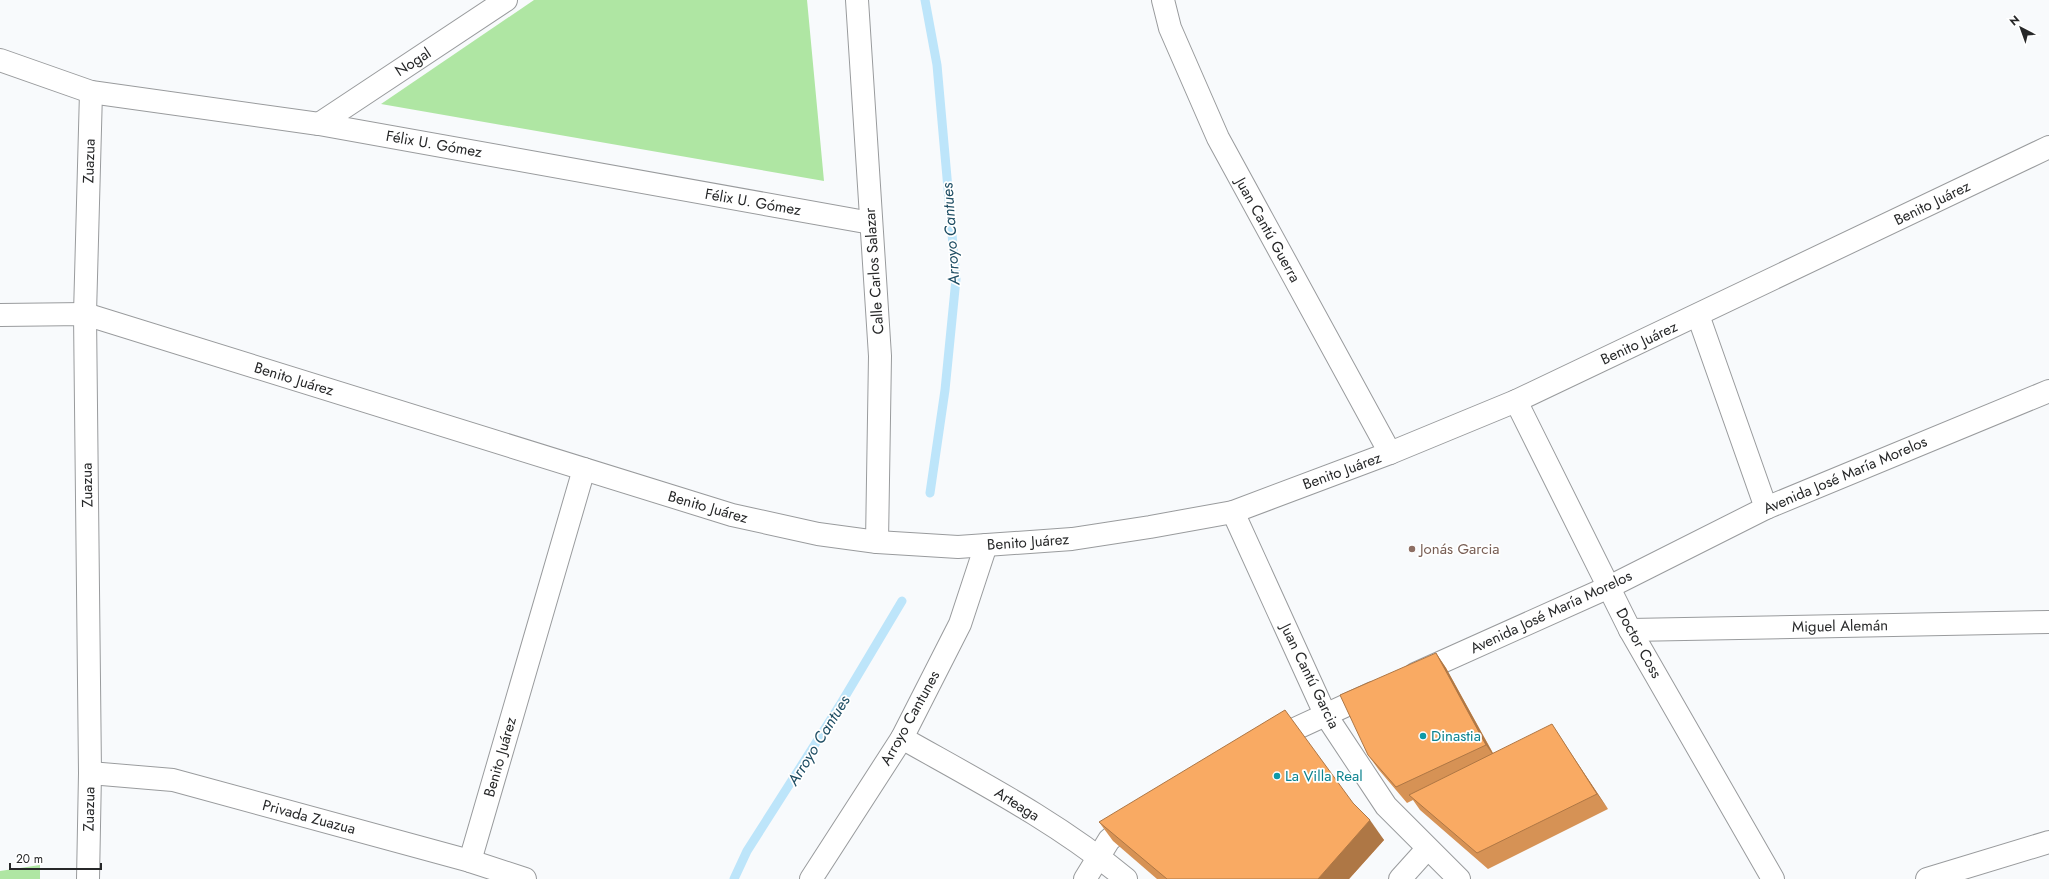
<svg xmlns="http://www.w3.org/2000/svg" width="2049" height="879" font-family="Jost,sans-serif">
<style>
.green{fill:#afe6a3}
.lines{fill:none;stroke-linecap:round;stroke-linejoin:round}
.stream{stroke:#bde5fa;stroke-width:9}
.minor-casing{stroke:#999b9d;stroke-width:24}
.tertiary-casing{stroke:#999b9d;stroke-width:24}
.minor{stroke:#fff;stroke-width:22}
.tertiary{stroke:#fff;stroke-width:22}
.wall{fill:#d69255}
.shaded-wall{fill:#ae7745}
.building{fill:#f9aa63;stroke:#ae7745}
.education-dot{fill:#8d6e63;stroke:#fff;stroke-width:1.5}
.culture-dot{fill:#0f9aa8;stroke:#fff;stroke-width:1.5}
.labels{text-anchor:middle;stroke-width:3.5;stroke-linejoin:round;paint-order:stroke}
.street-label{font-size:15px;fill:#272829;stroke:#fff}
.education-label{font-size:15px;fill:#785e54;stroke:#fff;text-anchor:start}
.culture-label{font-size:15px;fill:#0d838f;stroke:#fff;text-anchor:start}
.water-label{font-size:16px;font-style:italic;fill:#1f4e64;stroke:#fff}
</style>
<rect width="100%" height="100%" fill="#f8fafc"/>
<!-- green -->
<g class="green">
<polygon points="534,0 807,0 824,181 381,104"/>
<polygon points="40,865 40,879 0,879 0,871"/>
</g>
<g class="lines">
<!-- stream -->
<g class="stream">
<polyline points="925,0 937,65 956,279 945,390 930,493"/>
<polyline points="734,879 747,851 840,705 902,601"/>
</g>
<defs>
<g id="minor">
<polyline points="857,0 880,356 877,542"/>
<polyline points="1163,0 1170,28 1218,138 1390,453"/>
<polyline points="0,60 91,92 319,124 871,223"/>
<polyline points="319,124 506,0"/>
<polyline points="0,315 85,314 732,515 818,534 877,542 958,547 1072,539 1150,527 1233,512 1390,453 1516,401 2049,147"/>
<polyline points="1698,315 1766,508"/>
<polyline points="1516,401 1630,630 1773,879"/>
<polyline points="1233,512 1325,714 1386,806 1459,879"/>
<polyline points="1630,630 2049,622"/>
<polyline points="1415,674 1609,587 1766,508 2049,391"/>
<path d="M902 738C978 781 1058 822 1126 879"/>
<polyline points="1271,740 1373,693"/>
<polyline points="90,773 173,780 470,861 525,879"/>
<polyline points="470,861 584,469"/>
<polyline points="88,879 90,773 85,314 91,92"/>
<polyline points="811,879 902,738 960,624 986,545"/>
<polyline points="1085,879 1109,840 1134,819"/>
<polyline points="1400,879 1427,849"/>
</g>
<polyline id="tertiary" points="1927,879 2049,842"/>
</defs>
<!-- minor casing -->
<use href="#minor" class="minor-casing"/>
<!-- tertiary casing -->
<use href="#tertiary" class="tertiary-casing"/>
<!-- minor -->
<use href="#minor" class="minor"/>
<!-- tertiary -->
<use href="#tertiary" class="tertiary"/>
</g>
<!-- wall -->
<g class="wall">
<polygon points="1436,653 1446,668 1493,753 1562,740 1608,809 1488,869 1420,810 1413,800 1407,803 1379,770 1368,755"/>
<polygon points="1353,803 1384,840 1349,879 1157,879 1113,841 1099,822"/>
</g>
<!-- shaded-wall -->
<g class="shaded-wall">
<polygon points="1436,653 1446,668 1497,761 1486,745"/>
<polygon points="1552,724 1562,740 1608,809 1597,794"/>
<polygon points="1370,820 1384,840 1349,879 1318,879"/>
</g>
<!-- building -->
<g class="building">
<polygon points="1436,653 1486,745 1396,787 1368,755 1340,695"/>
<polygon points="1285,710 1353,803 1370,820 1318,879 1167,879 1099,822"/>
<polygon points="1552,724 1597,794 1477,853 1409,795"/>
</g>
<!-- markers -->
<circle class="education-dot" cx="1412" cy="549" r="4"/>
<g class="culture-dot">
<circle cx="1423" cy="736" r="4"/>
<circle cx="1277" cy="776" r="4"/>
</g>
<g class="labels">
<!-- street labels -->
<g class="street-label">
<text transform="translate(413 62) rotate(-33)" y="5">Nogal</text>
<text transform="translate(434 144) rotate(10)" y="5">Félix U. Gómez</text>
<text transform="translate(89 161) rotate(-88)" y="5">Zuazua</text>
<text transform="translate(753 202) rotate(10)" y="5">Félix U. Gómez</text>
<text transform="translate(1932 203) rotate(-26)" y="5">Benito Juárez</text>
<text transform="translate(1268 230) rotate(61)" y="5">Juan Cantú Guerra</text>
<text transform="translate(874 271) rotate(-94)" y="5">Calle Carlos Salazar</text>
<text transform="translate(1639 343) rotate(-25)" y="5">Benito Juárez</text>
<text transform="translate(294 379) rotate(17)" y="5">Benito Juárez</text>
<text transform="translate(1342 471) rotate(-20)" y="5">Benito Juárez</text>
<text transform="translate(1845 475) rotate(-23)" y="5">Avenida José María Morelos</text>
<text transform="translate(87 485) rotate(-91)" y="5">Zuazua</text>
<text transform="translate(708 507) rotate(16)" y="5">Benito Juárez</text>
<text transform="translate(1028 542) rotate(-4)" y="5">Benito Juárez</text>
<text transform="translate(1551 612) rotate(-25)" y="5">Avenida José María Morelos</text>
<text transform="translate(1840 626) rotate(-1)" y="5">Miguel Alemán</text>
<text transform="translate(1639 643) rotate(61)" y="5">Doctor Coss</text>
<text transform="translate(1310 676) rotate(64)" y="5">Juan Cantú Garcia</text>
<text transform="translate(910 718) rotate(-61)" y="5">Arroyo Cantunes</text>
<text transform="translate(500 757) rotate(-74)" y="5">Benito Juárez</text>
<text transform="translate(1017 804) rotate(32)" y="5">Arteaga</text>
<text transform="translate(89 809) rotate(-89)" y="5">Zuazua</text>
<text transform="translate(309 817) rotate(15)" y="5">Privada Zuazua</text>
</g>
<!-- education labels -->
<g class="education-label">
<text x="1420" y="554">Jonás Garcia</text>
</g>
<!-- culture labels -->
<g class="culture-label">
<text x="1431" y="741">Dinastia</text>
<text x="1285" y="781">La Villa Real</text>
</g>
<!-- water labels -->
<g class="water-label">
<text transform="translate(950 234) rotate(-94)" y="6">Arroyo Cantues</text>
<text transform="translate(818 740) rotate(-58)" y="6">Arroyo Cantues</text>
</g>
</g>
<!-- north arrow -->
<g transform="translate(2021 28) rotate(319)" stroke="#ffffff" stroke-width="3" paint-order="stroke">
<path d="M0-3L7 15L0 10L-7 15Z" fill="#272829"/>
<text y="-6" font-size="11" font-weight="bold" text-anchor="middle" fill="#272829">N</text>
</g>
<!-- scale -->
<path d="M10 863v6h91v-6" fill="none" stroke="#272829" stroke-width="2"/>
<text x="16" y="863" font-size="12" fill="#272829" stroke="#ffffff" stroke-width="3" paint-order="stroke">20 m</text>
</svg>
